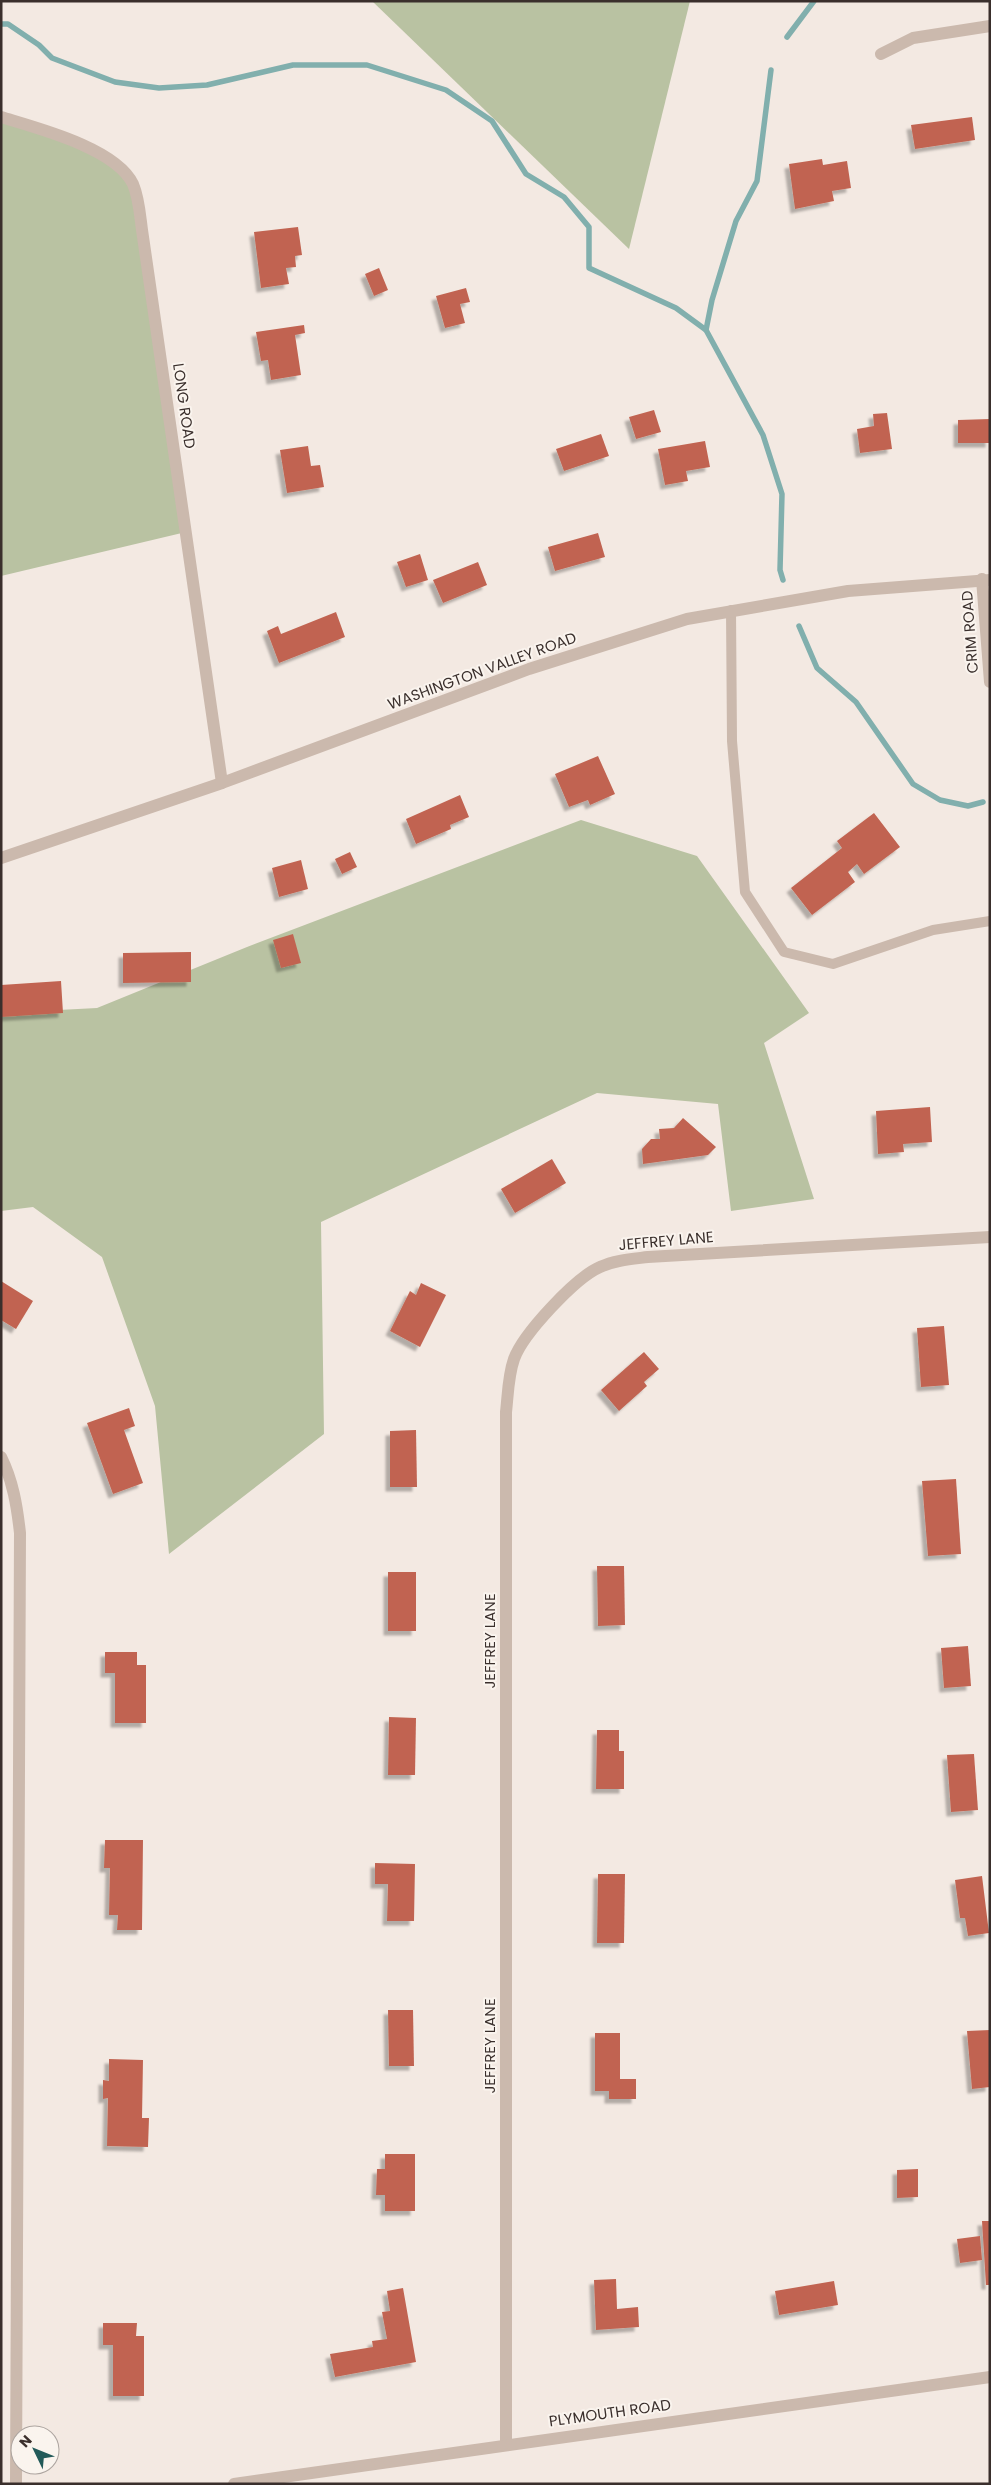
<svg xmlns="http://www.w3.org/2000/svg" width="991" height="2485" font-family="Poppins,sans-serif">
<style>
.green{fill:#b9c2a2}
.lines{fill:none;stroke-linecap:round;stroke-linejoin:round}
.stream{stroke:#81afad;stroke-width:5.5}
.building{fill:#c16451;filter:url(#shadow)}
.service{stroke:#cbb9ad;stroke-width:10}
.minor{stroke:#cbb9ad;stroke-width:12}
.tertiary{stroke:#cbb9ad;stroke-width:12}
.labels{text-anchor:middle;stroke-width:4;stroke-linejoin:round;paint-order:stroke}
.street-label{font-size:15px;fill:#3a2f2c;stroke:#faf4ee}
</style>
<defs>
<filter id="shadow"><feDropShadow dx="-4.5" dy="4.5" stdDeviation="1" flood-color="#0004"/></filter>
</defs>
<rect width="100%" height="100%" fill="#f3e9e2"/>
<!-- green -->
<g class="green">
<polygon points="372,1 690,1 629,249"/>
<polygon points="1,117 83,145 133,184 186,532 1,576"/>
<polygon points="581,820 697,856 809,1013 764,1043 814,1199 731,1211 718,1104 597,1093 321,1222 324,1434 169,1554 155,1406 102,1257 33,1207 1,1211 1,1013 97,1008 247,947"/>
</g>
<g class="lines">
<!-- stream -->
<g class="stream">
<polyline points="1,24 8,24 39,45 52,58 115,82 159,88 207,85 293,65 367,65 446,90 492,121 526,174 564,197 589,227 589,268 676,308 706,330 763,435 782,494 780,570 783,580"/>
<polyline points="787,37 814,1"/>
<polyline points="706,330 712,300 736,221 757,181 771,70"/>
<polyline points="799,626 817,668 856,702 913,784 940,800 968,806 983,802"/>
</g>
</g>
<!-- building -->
<g class="building">
<polygon points="972,117 975,140 915,149 911,125"/>
<polygon points="822,159 823,165 847,161 851,188 832,191 834,201 795,209 789,164"/>
<polygon points="298,227 302,255 295,256 296,267 286,268 289,284 261,288 254,232"/>
<polygon points="379,268 388,290 374,296 365,274"/>
<polygon points="466,288 470,302 460,304 465,323 445,328 436,296"/>
<polygon points="304,325 305,333 295,335 301,375 271,380 268,360 261,361 256,332"/>
<polygon points="654,410 661,432 636,439 629,417"/>
<polygon points="887,413 892,449 860,453 857,429 874,426 873,414"/>
<polygon points="990,419 990,443 958,443 958,420"/>
<polygon points="601,434 609,456 564,471 556,449"/>
<polygon points="705,441 710,467 686,471 688,481 665,485 658,449"/>
<polygon points="308,446 311,466 320,465 324,487 287,493 280,450"/>
<polygon points="598,533 605,557 555,571 548,547"/>
<polygon points="420,554 428,580 406,587 397,562"/>
<polygon points="478,562 487,585 443,603 433,580"/>
<polygon points="336,612 345,637 279,663 267,631 278,626 281,634"/>
<polygon points="598,756 615,794 590,805 588,800 569,807 555,774"/>
<polygon points="460,795 469,817 450,825 451,829 416,844 406,819"/>
<polygon points="874,813 900,847 864,874 857,864 848,872 855,882 812,915 791,888 842,848 837,841"/>
<polygon points="350,852 357,867 342,874 335,859"/>
<polygon points="301,860 308,889 279,897 272,868"/>
<polygon points="293,934 301,963 281,968 273,940"/>
<polygon points="191,952 191,982 123,983 123,953"/>
<polygon points="61,981 63,1013 1,1017 1,985"/>
<polygon points="930,1107 932,1142 903,1144 904,1152 878,1154 876,1111"/>
<polygon points="683,1118 716,1147 708,1155 643,1164 642,1149 651,1139 660,1139 659,1129 674,1128"/>
<polygon points="552,1159 566,1183 515,1213 501,1189"/>
<polygon points="1,1281 33,1301 16,1329 1,1320"/>
<polygon points="421,1283 446,1295 420,1347 390,1331 410,1291 416,1295"/>
<polygon points="944,1326 949,1385 921,1387 917,1328"/>
<polygon points="644,1352 659,1369 644,1382 647,1386 619,1411 601,1390"/>
<polygon points="129,1408 135,1426 124,1430 143,1483 113,1494 87,1423"/>
<polygon points="416,1430 417,1487 390,1487 390,1431"/>
<polygon points="956,1479 961,1554 928,1556 922,1481"/>
<polygon points="597,1566 624,1566 625,1625 598,1626"/>
<rect x="388" y="1572" width="28" height="59"/>
<polygon points="968,1646 971,1686 944,1688 941,1648"/>
<polygon points="105,1652 137,1652 137,1665 146,1665 146,1723 115,1723 115,1673 105,1673"/>
<polygon points="389,1717 416,1718 415,1775 388,1775"/>
<polygon points="597,1730 619,1730 619,1751 624,1751 624,1789 596,1789"/>
<polygon points="974,1754 978,1810 951,1812 947,1755"/>
<polygon points="105,1840 143,1840 142,1930 117,1930 118,1915 109,1915 110,1868 104,1868"/>
<polygon points="375,1863 415,1864 414,1921 387,1921 388,1884 375,1884"/>
<polygon points="598,1874 625,1874 624,1943 597,1943"/>
<polygon points="982,1876 989,1933 968,1936 965,1918 960,1918 955,1880"/>
<polygon points="388,2010 413,2010 414,2066 389,2066"/>
<polygon points="990,2030 990,2087 972,2089 967,2031"/>
<polygon points="595,2033 620,2033 620,2079 636,2079 636,2099 609,2099 609,2091 595,2091"/>
<polygon points="109,2059 143,2060 142,2118 149,2118 148,2147 107,2146 108,2098 103,2099 103,2080 109,2081"/>
<polygon points="385,2154 415,2154 415,2211 385,2211 385,2195 376,2195 377,2169 385,2169"/>
<polygon points="918,2169 918,2197 897,2198 897,2170"/>
<polygon points="982,2221 990,2221 990,2285 986,2285"/>
<polygon points="980,2236 982,2260 960,2263 957,2239"/>
<polygon points="616,2279 617,2309 638,2307 639,2327 596,2330 594,2280"/>
<polygon points="834,2281 838,2305 779,2315 775,2291"/>
<polygon points="403,2288 416,2362 335,2377 330,2354 373,2347 372,2341 387,2339 382,2312 390,2311 387,2291"/>
<polygon points="103,2323 137,2323 136,2336 144,2336 144,2396 113,2396 113,2345 103,2345"/>
</g>
<g class="lines">
<!-- service -->
<polyline class="service" points="731,610 732,741 745,892 784,952 833,964 933,930 990,921"/>
<!-- minor -->
<g class="minor">
<polyline points="881,54 913,38 990,26"/>
<path d="M1 117C37 128 116 148 133 184 139 198 140 215 142 230L222 783"/>
<path d="M1 1457C13 1481 17 1506 20 1533L16 2484"/>
<path d="M506 2444V1412C508 1395 508 1376 514 1359 523 1334 575 1278 600 1267 615 1260 632 1259 648 1257L990 1237"/>
<polyline points="234,2484 990,2377"/>
</g>
<!-- tertiary -->
<g class="tertiary">
<polyline points="982,579 990,682"/>
<polyline points="1,858 222,783 529,669 687,619 848,591 990,580"/>
</g>
</g>
<g class="labels">
<!-- street labels -->
<g class="street-label">
<text transform="translate(184 406) rotate(82)" y="5">LONG ROAD</text>
<text transform="translate(970 632) rotate(-94)" y="5">CRIM ROAD</text>
<text transform="translate(482 671) rotate(-20)" y="5">WASHINGTON VALLEY ROAD</text>
<text transform="translate(666 1241) rotate(-5)" y="5">JEFFREY LANE</text>
<text transform="translate(490 1641) rotate(-90)" y="5">JEFFREY LANE</text>
<text transform="translate(490 2046) rotate(-90)" y="5">JEFFREY LANE</text>
<text transform="translate(610 2413) rotate(-8)" y="5">PLYMOUTH ROAD</text>
</g>
</g>
<!-- border -->
<rect width="991" height="2485" fill="none" stroke="#3a2f2c" stroke-width="5"/>
<!-- north arrow -->
<g transform="translate(35 2450) rotate(313)"><circle r="24" fill="#faf4ee" stroke="#ada5a0"/>
<path d="M0-4L9 19L0 12L-9 19Z" fill="#225a59"/>
<text y="-8" font-size="14" font-weight="bold" text-anchor="middle" fill="#3a2f2c">N</text>
</g>
</svg>
